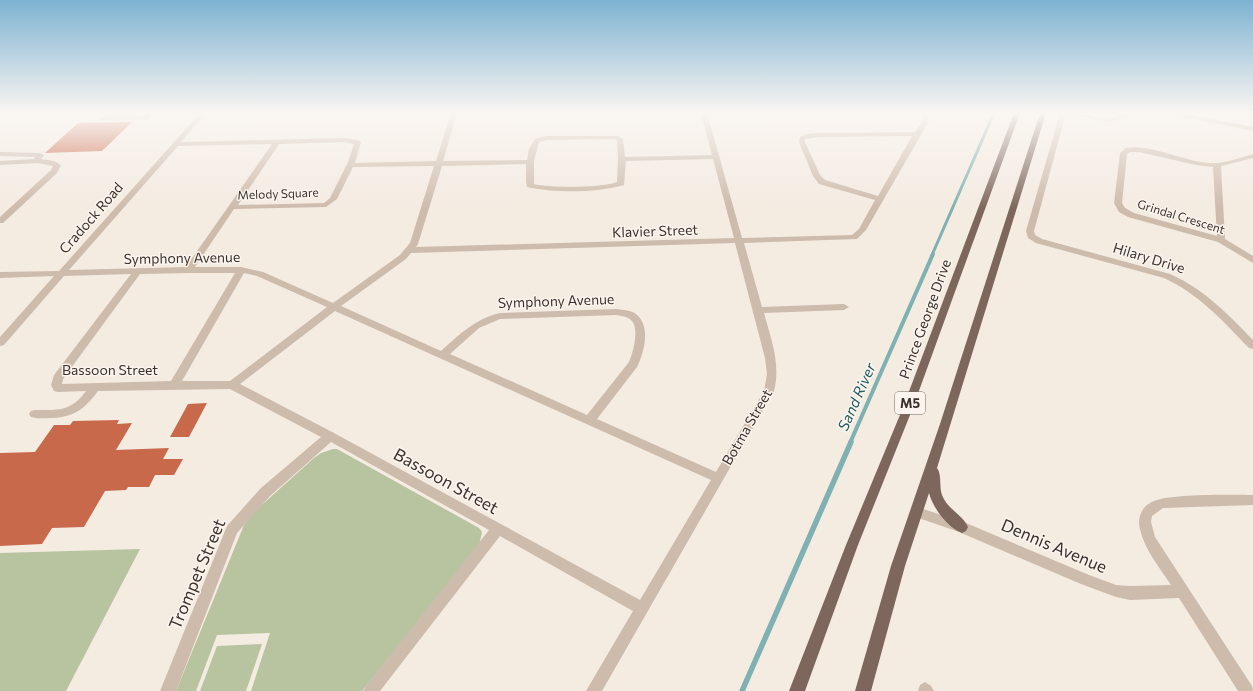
<svg xmlns="http://www.w3.org/2000/svg" width="1253" height="691" font-family="Commissioner,sans-serif">
<style>
.green{fill:#b8c4a0}
.lines{fill:none;stroke-linecap:round;stroke-linejoin:round}
.stream-far2{stroke:#7fb0b2;stroke-width:3}
.stream-far1{stroke:#7fb0b2;stroke-width:4}
.stream{stroke:#7fb0b2;stroke-width:5.5}
.building{fill:#c8694b}
.minor{fill:#cdbbac;fill-rule:evenodd}
.major{fill:#7d675c;fill-rule:evenodd}
.labels{text-anchor:middle;stroke-width:3;stroke-linejoin:round;paint-order:stroke}
.far-street-label{font-size:12px;fill:#3b302b;stroke:#fbf5ee}
.shield{fill:#fbf5ee;stroke:#756b66;stroke-width:1}
.shield-label{font-size:13px;font-weight:bold;fill:#3b302b}
.street-label{font-size:14px;fill:#3b302b;stroke:#fbf5ee}
.water-label{font-size:15px;font-style:italic;fill:#1f5a5e;stroke:#fbf5ee}
.near-street-label{font-size:17px;fill:#3b302b;stroke:#fbf5ee}
</style>
<rect width="100%" height="100%" fill="#f4ebe1"/>
<!-- green -->
<g class="green">
<polygon points="108,113 155,113 148,119 100,120"/>
<polygon points="333,449 337,449 479,528 482,532 479,546 362,691 251,691 270,633 217,635 196,691 176,691 244,525 254,512 314,458 321,453"/>
<polygon points="140,549 66,691 0,691 0,553"/>
<polygon points="262,644 246,691 200,691 217,646"/>
</g>
<g class="lines">
<!-- stream-far2 -->
<polyline class="stream-far2" points="932,255 994,113"/>
<!-- stream-far1 -->
<polyline class="stream-far1" points="850,443 933,254"/>
<!-- stream -->
<polyline class="stream" points="742,691 851,442"/>
</g>
<!-- building -->
<g class="building">
<polygon points="132,122 102,151 45,153 78,123"/>
<polygon points="207,403 189,437 170,437 188,404"/>
<polygon points="119,420 117,424 132,423 116,450 169,448 163,459 183,459 174,475 155,475 149,487 128,487 126,490 105,491 84,527 52,528 42,544 0,546 0,453 35,452 54,425 70,425 73,421"/>
</g>
<g class="lines">
<!-- minor -->
<g class="minor">
<path d="M200 113H206L181 142 344 138 358 140 361 142 355 163 436 161 451 113H457L443 161 527 160 529 149 535 139 546 136H618L623 139 625 157 712 155 701 113H707L742 238 852 235 859 229 875 200 819 184 813 176 799 142 800 137 806 134 818 133 915 132 923 121 922 117 917 113H924L927 115 929 121 866 230 857 239 744 243 762 307 844 304 849 307 844 310 764 313C771 339 781 364 774 391L602 691H586L633 611 500 536 380 691H363L366 686 489 530 331 442 270 496 237 533 176 691H160L227 526 261 488 321 437 230 389 98 391C85 409 73 418 50 418 44 418 37 419 31 417L29 414 31 411 35 410C58 410 71 412 86 391L58 392 54 391 51 385 54 375 131 274 64 276 4 345 0 346V337L54 276 0 278V272L59 271ZM912 136 878 196 825 180 820 175 805 142V139L818 137ZM615 139 617 140 618 159 617 182C599 188 552 188 534 184V161L539 142 546 140ZM344 142 354 144 348 162 330 198 324 203 238 205 279 144ZM272 144 186 267 69 270 178 146ZM713 159 734 238 416 247 418 244 442 166 526 164V181L527 187C553 193 598 193 624 185L626 161ZM434 166 410 243 400 255 333 303 263 272 241 267H195L234 209 326 207 337 199 353 167ZM735 243 765 358 767 374 764 391 716 472 597 419 637 367C644 353 651 327 637 315 632 310 623 310 616 309L500 313C475 319 460 334 441 351L341 306 406 259 411 253ZM189 273H235L171 381 62 384 63 379 140 274ZM244 273 257 276 327 307 230 381H182ZM335 311 711 480 640 600 334 433 240 384ZM616 315C621 316 627 316 631 320 640 328 633 353 629 362L587 415 450 354 479 328 500 319Z"/>
<path d="M1060 113H1066L1034 231 1035 235 1042 239 1170 274C1204 289 1228 314 1253 340V349L1249 348C1223 321 1199 294 1164 278L1036 243 1028 238 1026 231Z"/>
<path d="M1069 113C1082 111 1096 119 1109 118 1119 117 1127 112 1137 113L1109 122 1072 115Z"/>
<polygon points="1171,113 1182,113 1253,127 1253,131 1174,115"/>
<path d="M1126 148C1152 143 1190 165 1217 163 1229 162 1242 157 1253 154V158L1221 166 1225 239 1253 256V263L1218 242 1128 217 1119 212 1114 203 1120 153ZM1130 152H1139L1196 165 1213 167 1217 236 1134 213 1125 208 1122 203 1127 154Z"/>
<polygon points="0,152 40,153 44,155 41,159 54,161 61,165 57,173 3,223 0,223 0,217 51,170 53,166 38,163 0,165 0,161 34,159 35,157 0,156"/>
<path d="M1253 495V505L1163 508 1152 516 1151 522 1155 537 1252 686 1253 691H1238L1179 598 1130 600 1116 597 1081 584 959 532 913 516 911 512 913 508 917 507 966 523 1089 575 1116 585 1130 586 1171 585C1160 568 1144 549 1140 529 1137 519 1141 508 1150 503 1166 493 1231 495 1253 495Z"/>
<polygon points="925,682 931,686 934,691 918,691 920,685"/>
</g>
<!-- major -->
<g class="major">
<polygon points="1014,113 1020,113 912,410 858,545 805,691 789,691 846,545 902,410"/>
<path d="M1040 113H1046L937 468C942 474 939 487 942 495 947 509 963 515 968 527L966 531 962 533C947 527 933 508 929 493L905 566 871 691H855L891 566 940 424Z"/>
</g>
</g>
<!-- sky -->
<linearGradient id="sky" x2="0" y2="1"><stop stop-color="#7eb2d2"/><stop offset="0.54" stop-color="#faf6f2"/><stop offset="1" stop-color="#faf6f2" stop-opacity="0"/></linearGradient>
<rect width="1253" height="209" fill="url(#sky)"/>
<g class="labels">
<!-- far-street labels -->
<g class="far-street-label">
<text transform="translate(278 194) rotate(-2)" y="4">Melody Square</text>
<text transform="translate(1181 217) rotate(17)" y="4">Grindal Crescent</text>
</g>
<!-- shield labels -->
<rect class="shield" x="895" y="392" width="30" height="22" rx="3"/>
<g class="shield-label">
<text x="910" y="408">M5</text>
</g>
<!-- street labels -->
<g class="street-label">
<text transform="translate(91 218) rotate(-49)" y="5">Cradock Road</text>
<text transform="translate(655 231) rotate(-2)" y="5">Klavier Street</text>
<text transform="translate(182 258) rotate(-1)" y="5">Symphony Avenue</text>
<text transform="translate(1149 258) rotate(17)" y="5">Hilary Drive</text>
<text transform="translate(556 301) rotate(-2)" y="5">Symphony Avenue</text>
<text transform="translate(925 319) rotate(-70)" y="5">Prince George Drive</text>
<text x="110" y="375">Bassoon Street</text>
<text transform="translate(747 427) rotate(-60)" y="5">Botma Street</text>
</g>
<!-- water labels -->
<g class="water-label">
<text transform="translate(857 397) rotate(-66)" y="5">Sand River</text>
</g>
<!-- near-street labels -->
<g class="near-street-label">
<text transform="translate(446 481) rotate(29)" y="6">Bassoon Street</text>
<text transform="translate(1054 546) rotate(23)" y="6">Dennis Avenue</text>
<text transform="translate(197 574) rotate(-67)" y="6">Trompet Street</text>
</g>
</g>
</svg>
